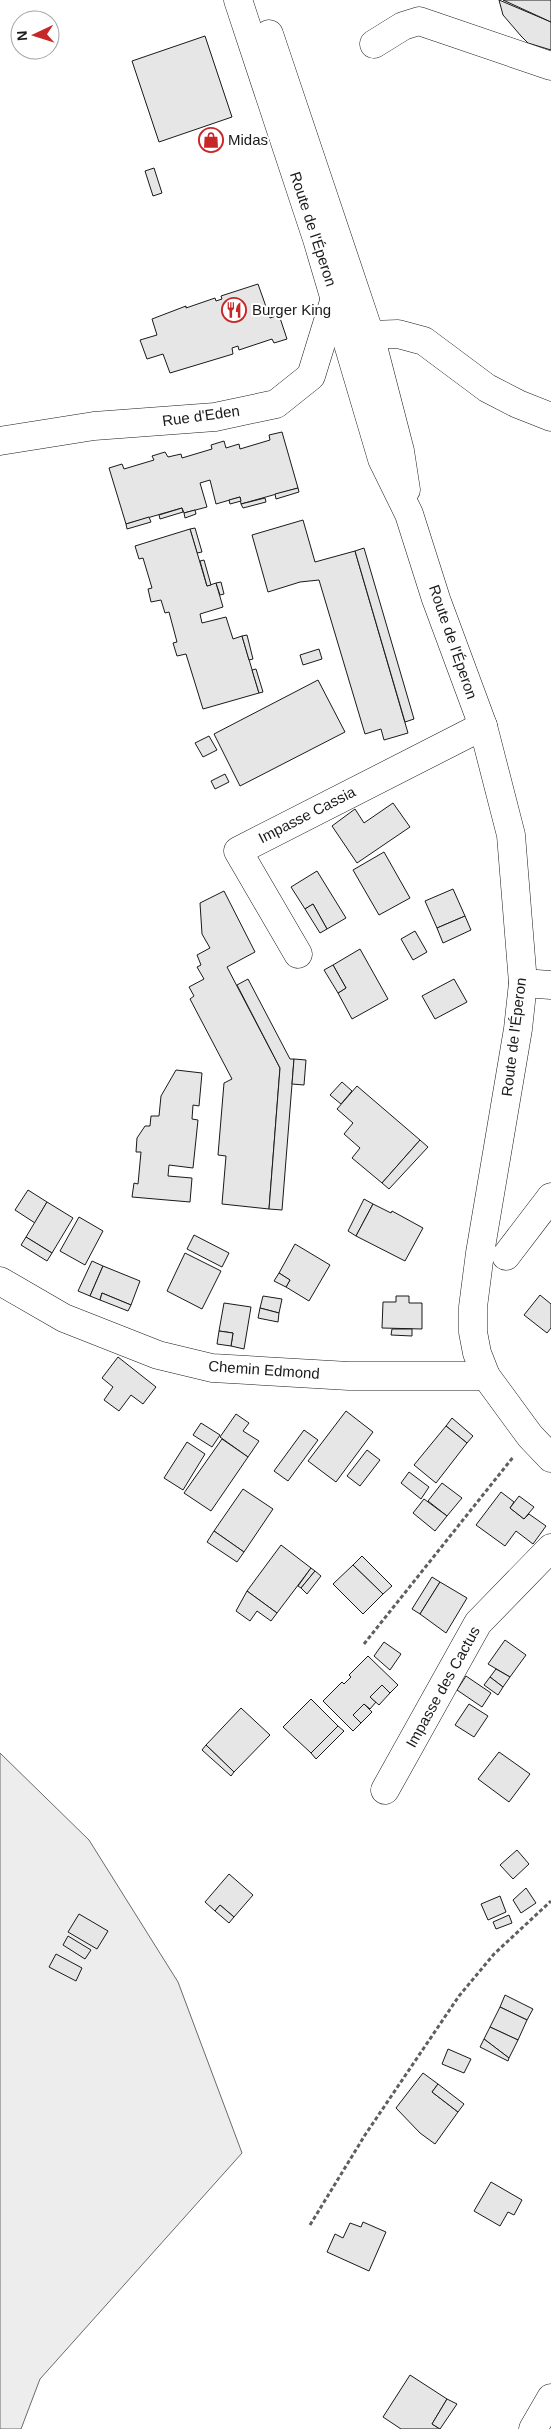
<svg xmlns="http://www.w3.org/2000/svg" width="551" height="2429" font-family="Helvetica,sans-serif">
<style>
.built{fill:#ededed;stroke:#6a6a6a}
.building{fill:#e6e6e6;stroke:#1a1a1a}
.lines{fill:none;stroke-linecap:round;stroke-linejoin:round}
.minor-casing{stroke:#1a1a1a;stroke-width:29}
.major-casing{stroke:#1a1a1a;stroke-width:29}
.path{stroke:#5f5f5f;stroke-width:3;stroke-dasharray:4 2.5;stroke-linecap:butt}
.minor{stroke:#fff;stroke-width:28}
.major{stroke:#fff;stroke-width:28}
.labels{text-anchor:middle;stroke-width:4;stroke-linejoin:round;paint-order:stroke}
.poi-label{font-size:15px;fill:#1a1a1a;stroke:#fff;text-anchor:start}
.street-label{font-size:15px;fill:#1a1a1a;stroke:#fff}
</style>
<rect width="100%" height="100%" fill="#fff"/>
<!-- built -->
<polygon class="built" points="0,1753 89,1840 178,1982 242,2153 40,2379 21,2429 0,2429"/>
<!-- building -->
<g class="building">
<polygon points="499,0 551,22 551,50 528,43 521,36 503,15"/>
<polygon points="503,0 551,0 551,22"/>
<polygon points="205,36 232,117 159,142 132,61"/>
<polygon points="154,168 162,193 153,196 145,171"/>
<polygon points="258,284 270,318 279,315 287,339 274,343 272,339 239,350 238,346 232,348 233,354 170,373 163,354 147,359 140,340 157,335 152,319 186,306 186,308 215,298 216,301 222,299 221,296"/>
<polygon points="282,432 298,488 241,504 240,497 216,504 210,480 200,483 207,507 184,513 182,508 126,524 109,468 122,464 124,469 154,460 152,456 165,452 168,457 181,454 182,458 212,449 211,445 224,441 226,448 239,444 240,449 270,440 269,435"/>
<polygon points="298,488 299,492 276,499 275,494"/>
<polygon points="240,497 241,501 230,504 229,500"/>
<polygon points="265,498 266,502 243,508 241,504"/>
<polygon points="182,508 183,512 160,519 159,515"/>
<polygon points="195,510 196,514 185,518 184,513"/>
<polygon points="149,517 151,522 127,529 126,524"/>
<polygon points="303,520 315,562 355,551 408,733 384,740 381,729 365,734 319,580 300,582 268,592 252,535"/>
<polygon points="195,528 202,552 197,553 190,529"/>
<polygon points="190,529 207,586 216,583 223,607 200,614 202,623 226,617 233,639 242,636 259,693 203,709 186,654 177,656 173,643 177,642 169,612 165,613 161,600 151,602 148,589 152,588 143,558 139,559 135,546"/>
<polygon points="364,548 414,719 405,722 355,551"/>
<polygon points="204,560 211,585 207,586 200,561"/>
<polygon points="221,582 224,594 220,595 216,583"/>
<polygon points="247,635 253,659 249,660 242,636"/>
<polygon points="319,649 322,659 303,665 300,655"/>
<polygon points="256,669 263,692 259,693 252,670"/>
<polygon points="318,680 345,732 240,786 214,734"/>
<polygon points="209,736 217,750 203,757 195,743"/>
<polygon points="225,774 229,782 215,789 211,781"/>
<polygon points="393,803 410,827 357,863 332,826 355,809 364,823"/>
<polygon points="384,852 410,898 379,915 353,870"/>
<polygon points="317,871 346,918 327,929 313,904 305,909 291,887"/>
<polygon points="453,889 465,916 437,928 425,901"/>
<polygon points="224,891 255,952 227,967 280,1068 269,1209 222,1204 226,1156 218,1155 224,1083 232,1079 190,999 194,996 189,987 204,979 197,967 201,965 197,955 210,948 202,934 200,903"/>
<polygon points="313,904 327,929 320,933 305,909"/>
<polygon points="465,916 471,930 443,943 437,928"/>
<polygon points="415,931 427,952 413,960 401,939"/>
<polygon points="360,949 388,999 352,1019 338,993 346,988 333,965"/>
<polygon points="333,965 346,988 338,993 324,970"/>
<polygon points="248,979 290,1059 294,1059 282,1210 269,1209 280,1068 237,985"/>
<polygon points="454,979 467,1002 435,1019 422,996"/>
<polygon points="294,1059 306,1060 304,1085 292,1084"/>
<polygon points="176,1070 202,1073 199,1106 193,1105 192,1119 198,1120 193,1168 169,1165 168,1176 192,1178 190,1202 132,1197 134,1183 138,1184 141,1152 136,1152 137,1138 145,1126 150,1126 151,1116 159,1116 161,1096"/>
<polygon points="342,1082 352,1091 341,1104 330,1095"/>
<polygon points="357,1086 420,1140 382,1183 352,1158 360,1148 344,1134 353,1123 337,1109"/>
<polygon points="420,1140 428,1147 389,1189 382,1183"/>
<polygon points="28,1190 47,1202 35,1223 15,1210"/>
<polygon points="364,1199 373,1204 356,1236 348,1231"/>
<polygon points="47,1202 73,1218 52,1253 26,1237"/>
<polygon points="373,1204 391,1213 392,1211 423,1228 405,1261 356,1236"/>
<polygon points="79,1217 103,1231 85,1265 60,1251"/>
<polygon points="194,1235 229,1253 222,1267 187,1249"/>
<polygon points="26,1237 52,1253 47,1261 21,1245"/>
<polygon points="295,1244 330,1265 309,1301 286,1287 290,1280 279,1273"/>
<polygon points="185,1253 221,1271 202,1309 167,1291"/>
<polygon points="92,1261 103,1266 90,1296 78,1291"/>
<polygon points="103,1266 140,1281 131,1305 102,1293 100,1300 90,1296"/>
<polygon points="279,1273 290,1280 286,1287 274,1281"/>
<polygon points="102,1293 131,1305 128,1311 100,1300"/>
<polygon points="540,1295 551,1304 551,1328 547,1333 524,1315"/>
<polygon points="263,1296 282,1299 279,1313 260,1308"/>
<polygon points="396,1296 409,1296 409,1303 422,1303 422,1329 382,1328 383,1302 396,1302"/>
<polygon points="224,1303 251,1307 244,1349 231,1346 233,1333 219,1331"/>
<polygon points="260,1308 279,1313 278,1322 258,1318"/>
<polygon points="392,1329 412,1329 412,1336 391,1335"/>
<polygon points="219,1331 233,1333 231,1346 217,1344"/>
<polygon points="118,1357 156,1387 143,1404 131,1395 119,1411 104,1400 113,1387 102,1378"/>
<polygon points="346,1411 373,1432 336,1482 308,1461"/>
<polygon points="236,1414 249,1423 243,1431 259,1441 248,1457 220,1437"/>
<polygon points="452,1418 473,1436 467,1443 446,1426"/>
<polygon points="201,1423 220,1435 212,1447 193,1435"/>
<polygon points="446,1426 467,1443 436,1483 414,1465"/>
<polygon points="304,1430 318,1440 288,1481 274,1471"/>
<polygon points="222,1439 248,1457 211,1511 184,1493"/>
<polygon points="187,1442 205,1454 183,1490 164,1478"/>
<polygon points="367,1450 380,1460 360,1486 347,1476"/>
<polygon points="409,1472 429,1487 421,1499 401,1483"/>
<polygon points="442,1483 462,1498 447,1516 428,1501"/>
<polygon points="243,1489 273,1509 244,1552 214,1531"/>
<polygon points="501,1492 514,1502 510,1508 524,1519 529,1514 546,1526 533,1544 516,1531 505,1546 476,1525"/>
<polygon points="519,1496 534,1507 524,1519 510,1508"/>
<polygon points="424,1499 447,1516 435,1531 413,1513"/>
<polygon points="214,1531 244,1552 237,1562 207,1542"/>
<polygon points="281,1545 311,1568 277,1613 247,1591"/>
<polygon points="362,1556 392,1586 383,1594 353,1565"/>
<polygon points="353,1565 383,1594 363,1614 333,1584"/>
<polygon points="311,1568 315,1571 301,1588 298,1586"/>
<polygon points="315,1571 321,1576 307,1594 301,1588"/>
<polygon points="432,1577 440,1582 420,1614 412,1609"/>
<polygon points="440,1582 467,1598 446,1633 420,1614"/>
<polygon points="247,1591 277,1613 271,1621 257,1611 250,1621 236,1611"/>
<polygon points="505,1640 526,1655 510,1677 488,1664"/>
<polygon points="384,1642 401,1654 390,1670 374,1656"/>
<polygon points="368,1656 398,1685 390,1693 382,1685 370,1697 376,1702 370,1709 364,1704 353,1715 361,1723 353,1731 323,1701 342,1682 344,1684 351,1677 349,1675"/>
<polygon points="496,1669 510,1677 503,1687 490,1677"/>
<polygon points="466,1676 491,1693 482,1707 457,1690"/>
<polygon points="490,1677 503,1687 498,1695 484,1685"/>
<polygon points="382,1685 390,1693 379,1705 370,1697"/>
<polygon points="311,1699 338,1726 311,1753 283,1727"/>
<polygon points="364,1704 372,1712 361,1723 353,1715"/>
<polygon points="469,1704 488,1716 474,1737 455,1725"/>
<polygon points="241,1708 270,1735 234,1772 206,1745"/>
<polygon points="338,1726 344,1731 316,1759 311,1753"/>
<polygon points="206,1745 234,1772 231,1776 202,1750"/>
<polygon points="499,1752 530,1774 509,1802 478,1779"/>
<polygon points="517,1850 529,1864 513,1879 500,1865"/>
<polygon points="229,1874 253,1895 234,1917 220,1905 215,1911 205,1902"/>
<polygon points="526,1888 536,1903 521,1913 513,1900"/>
<polygon points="500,1896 506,1912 488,1920 481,1904"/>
<polygon points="220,1905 234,1917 229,1923 215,1911"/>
<polygon points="79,1914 108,1931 97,1949 68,1932"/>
<polygon points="509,1915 512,1923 496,1929 493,1922"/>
<polygon points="68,1936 91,1950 85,1959 63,1945"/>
<polygon points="56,1954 82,1968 76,1981 49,1967"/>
<polygon points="505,1995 533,2009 527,2020 500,2007"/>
<polygon points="500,2007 527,2020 518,2040 490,2027"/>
<polygon points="490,2027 518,2040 509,2058 484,2039"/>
<polygon points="484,2039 509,2058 508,2061 480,2047"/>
<polygon points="448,2049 471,2059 464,2073 442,2064"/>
<polygon points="423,2073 438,2084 432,2092 458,2112 435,2144 420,2133 396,2108"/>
<polygon points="438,2084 464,2104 458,2112 432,2092"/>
<polygon points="491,2182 522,2200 514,2215 508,2212 500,2226 474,2211"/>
<polygon points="363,2222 386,2232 369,2271 327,2252 335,2234 343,2238 350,2223 361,2227"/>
<polygon points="410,2375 447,2399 432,2424 440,2429 401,2429 383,2417"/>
<polygon points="447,2399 457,2404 440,2429 432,2424"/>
</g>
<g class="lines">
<defs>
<g id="minor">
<polyline points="374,44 403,26 419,21 551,66"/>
<polyline points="370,335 398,334 424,341 487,388 518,404 551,417"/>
<polyline points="0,441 94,426 215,417 276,404 311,376 335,298"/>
<polyline points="298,954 238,851 483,726"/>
<polyline points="523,983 551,985"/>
<polyline points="506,1256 551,1197"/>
<polyline points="0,1281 64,1318 158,1355 212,1368 349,1376 486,1376"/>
<polyline points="385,1790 478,1623 551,1548"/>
<polyline points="533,2429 551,2398"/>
</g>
<g id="major">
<polyline points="238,0 317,239 382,459 409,514 436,599 483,726 511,835 523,983 518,1029 480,1253 473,1307 473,1332 477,1353 486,1376 530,1436 551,1458"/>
<polyline points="269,34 370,335 400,451 406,490"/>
</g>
</defs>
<!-- minor casing -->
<use href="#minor" class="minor-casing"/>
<!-- major casing -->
<use href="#major" class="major-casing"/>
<!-- path -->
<g class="path">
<polyline points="364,1644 514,1456"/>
<polyline points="310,2225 365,2135 459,1996 494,1954 551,1901"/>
</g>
<!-- minor -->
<use href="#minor" class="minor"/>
<!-- major -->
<use href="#major" class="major"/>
</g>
<!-- icons -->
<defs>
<symbol id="shop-ring" viewBox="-11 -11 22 22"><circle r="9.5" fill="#fff" stroke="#c62828" stroke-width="1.5"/><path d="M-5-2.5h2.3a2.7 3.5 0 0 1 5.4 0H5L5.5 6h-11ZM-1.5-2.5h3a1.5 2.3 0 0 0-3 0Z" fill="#c62828"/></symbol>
<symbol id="restaurant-ring" viewBox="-11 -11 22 22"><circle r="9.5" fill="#fff" stroke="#c62828" stroke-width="1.5"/><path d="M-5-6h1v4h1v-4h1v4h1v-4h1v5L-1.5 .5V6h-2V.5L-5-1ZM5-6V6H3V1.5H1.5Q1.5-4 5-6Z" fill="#c62828"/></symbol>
</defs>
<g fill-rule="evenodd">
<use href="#shop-ring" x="197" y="126" width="28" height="28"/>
<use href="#restaurant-ring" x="220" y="296" width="28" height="28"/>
</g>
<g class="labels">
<!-- poi labels -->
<g class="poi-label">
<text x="228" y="145">Midas</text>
<text x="252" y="315">Burger King</text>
</g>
<!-- street labels -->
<g class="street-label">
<text transform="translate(313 229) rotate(72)" y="5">Route de l'Éperon</text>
<text transform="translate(201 416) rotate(-8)" y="5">Rue d'Eden</text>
<text transform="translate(453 642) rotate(71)" y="5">Route de l'Éperon</text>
<text transform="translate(307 815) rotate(-27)" y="5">Impasse Cassia</text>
<text transform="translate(514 1037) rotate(-83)" y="5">Route de l'Éperon</text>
<text transform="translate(264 1370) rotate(4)" y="5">Chemin Edmond</text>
<text transform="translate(443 1687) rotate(-61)" y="5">Impasse des Cactus</text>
</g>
</g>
<!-- north arrow -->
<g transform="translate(35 35) rotate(266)"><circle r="24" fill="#ffffff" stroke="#a3a3a3"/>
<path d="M0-4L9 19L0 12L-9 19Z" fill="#c62828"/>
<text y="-8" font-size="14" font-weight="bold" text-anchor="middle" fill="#1a1a1a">N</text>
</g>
</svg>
